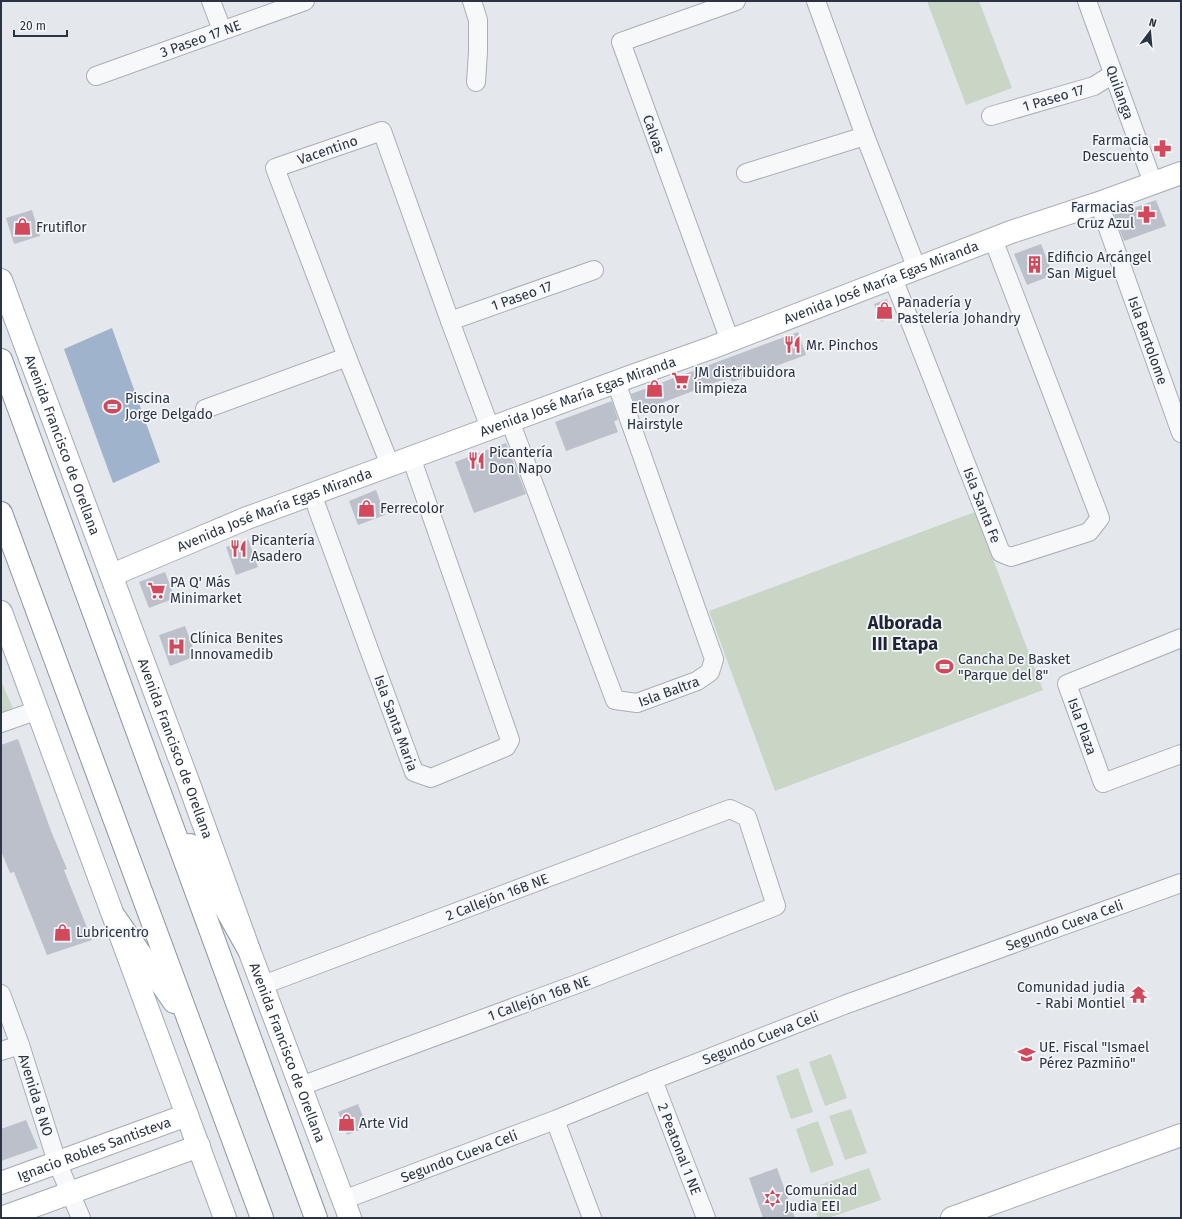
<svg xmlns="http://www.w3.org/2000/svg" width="1182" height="1219" font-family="'Fira Sans',sans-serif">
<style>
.green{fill:#c9d6c5}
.water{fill:#9fb4cc}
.building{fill:#bbc0ca}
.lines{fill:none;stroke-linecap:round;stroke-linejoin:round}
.street-casing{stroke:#a9aeb7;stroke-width:20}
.secondary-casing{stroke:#a9aeb7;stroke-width:24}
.primary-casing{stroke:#a3abb8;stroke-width:24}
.highway-casing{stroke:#8b94a3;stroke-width:24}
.street{stroke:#f7f8fa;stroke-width:18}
.secondary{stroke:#fff;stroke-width:22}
.primary{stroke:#fff;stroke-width:22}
.highway{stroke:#fff;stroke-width:22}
.labels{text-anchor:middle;stroke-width:3.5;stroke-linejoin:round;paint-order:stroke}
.street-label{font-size:14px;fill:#2b3445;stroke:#f4f6f9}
.poi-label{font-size:14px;fill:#2b3445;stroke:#f4f6f9;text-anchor:start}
.district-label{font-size:18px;font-weight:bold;fill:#1d2536;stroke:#f4f6f9}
</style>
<rect width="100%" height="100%" fill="#e4e7ec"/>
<!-- green -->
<g class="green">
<polygon points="927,1 979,1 1012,88 966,105"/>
<polygon points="975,512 1043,690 775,791 709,611"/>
<polygon points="1,681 15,713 1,718"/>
<polygon points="831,1054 847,1098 825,1106 809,1062"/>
<polygon points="798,1068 813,1112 791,1119 776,1076"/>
<polygon points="851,1109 867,1153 845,1160 829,1116"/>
<polygon points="818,1121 834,1165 811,1173 796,1129"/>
<polygon points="869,1168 881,1200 828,1218 818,1218 808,1189"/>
</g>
<!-- water -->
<polygon class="water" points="112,328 160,462 113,483 64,349"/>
<!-- building -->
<g class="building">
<polygon points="1156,200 1166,226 1124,241 1114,215"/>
<polygon points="32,210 40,236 14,244 6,218"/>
<polygon points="1041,244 1053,275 1027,285 1014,254"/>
<polygon points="887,299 894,317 881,322 874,304"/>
<polygon points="798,332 806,355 732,382 730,377 638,412 631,394"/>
<polygon points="612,401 618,420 614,421 618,432 566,451 555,422"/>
<polygon points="506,443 526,494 474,513 455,462"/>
<polygon points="376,490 385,515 358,525 349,501"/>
<polygon points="248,539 258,567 236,575 226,547"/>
<polygon points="165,572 175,598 149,608 139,582"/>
<polygon points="185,626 196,656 170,666 159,635"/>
<polygon points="18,739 51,831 67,869 64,870 92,940 47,955 14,872 10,873 1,851 1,745"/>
<polygon points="358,1104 367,1127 347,1135 338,1112"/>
<polygon points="26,1120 38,1148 1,1161 1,1129"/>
<polygon points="777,1168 795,1218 763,1218 749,1178"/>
</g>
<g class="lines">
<defs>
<g id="street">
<polyline points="211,1 222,30"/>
<polyline points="472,1 478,20 478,52 476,82"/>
<polyline points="816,1 865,136 917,269"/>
<path id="s1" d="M1087 1 1153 183"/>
<path id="s2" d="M96 76 305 1"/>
<path id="s3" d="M991 116 1094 86 1113 74"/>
<polyline points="746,173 865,136"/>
<path id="s4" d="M1099 203 1181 433"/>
<path id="s5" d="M893 278 1001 553 1011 557 1089 532 1100 518 993 239"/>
<path id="s6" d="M450 321 594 270"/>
<polyline points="730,341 621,42 736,1"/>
<polyline points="205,409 347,357"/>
<path id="s7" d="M510 421 615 700 637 703 697 681 710 672 714 659 616 382"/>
<path id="s8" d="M390 465 347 357 275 168 382 131 450 321 490 428"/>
<path id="s9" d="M312 494 414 772 431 778 506 747 510 740 411 457"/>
<path id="s10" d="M1181 638 1067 684 1103 783 1181 754"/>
<polyline points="1,723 38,710"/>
<path id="s11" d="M263 985 730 809 747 817 776 906 585 981 301 1086"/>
<path id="s12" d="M1 994 20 1045 57 1162 81 1218"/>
<polyline points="1,1051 20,1045"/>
<path id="s13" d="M653 1080 706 1218"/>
<polyline points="555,1120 592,1218"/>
<path id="s14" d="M343 1200 555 1120 653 1080 844 1005 1181 883"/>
</g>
<g id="secondary">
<path id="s15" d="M112 575 247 518 632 376 711 348 1011 232 1099 203 1181 173"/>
<path id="s16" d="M1 1183 187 1115"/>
<polyline points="1,1218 199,1146"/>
<polyline points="952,1218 1181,1135"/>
</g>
<g id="primary">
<path id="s17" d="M1 280 189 784 249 950 350 1218"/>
<polyline points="1,612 225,1218"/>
</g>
<g id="highway">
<polyline points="1,360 316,1218"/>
<polyline points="1,513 262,1218"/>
<polyline points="190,845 249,950"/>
<polyline points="114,916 174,1002"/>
</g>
</defs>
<!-- street casing -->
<use href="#street" class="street-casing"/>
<!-- secondary casing -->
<use href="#secondary" class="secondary-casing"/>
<!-- primary casing -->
<use href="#primary" class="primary-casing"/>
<!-- highway casing -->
<use href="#highway" class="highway-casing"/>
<!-- street -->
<use href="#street" class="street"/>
<!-- secondary -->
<use href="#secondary" class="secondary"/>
<!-- primary -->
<use href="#primary" class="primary"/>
<!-- highway -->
<use href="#highway" class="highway"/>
</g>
<!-- icons -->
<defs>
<symbol id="pharmacy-bare" viewBox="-9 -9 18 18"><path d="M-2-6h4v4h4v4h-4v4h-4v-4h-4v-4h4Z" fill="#d1495b" stroke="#f4f6f9" stroke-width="2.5" paint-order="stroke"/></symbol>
<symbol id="shop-bare" viewBox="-9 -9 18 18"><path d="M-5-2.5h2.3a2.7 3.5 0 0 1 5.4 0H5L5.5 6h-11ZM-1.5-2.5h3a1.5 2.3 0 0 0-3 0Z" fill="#d1495b" stroke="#f4f6f9" stroke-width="2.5" paint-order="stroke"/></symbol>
<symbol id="building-bare" viewBox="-9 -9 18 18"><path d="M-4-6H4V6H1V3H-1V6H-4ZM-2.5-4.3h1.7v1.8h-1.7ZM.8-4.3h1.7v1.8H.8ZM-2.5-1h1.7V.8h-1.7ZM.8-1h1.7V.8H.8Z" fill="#d1495b" stroke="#f4f6f9" stroke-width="2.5" paint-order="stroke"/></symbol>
<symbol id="restaurant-bare" viewBox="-9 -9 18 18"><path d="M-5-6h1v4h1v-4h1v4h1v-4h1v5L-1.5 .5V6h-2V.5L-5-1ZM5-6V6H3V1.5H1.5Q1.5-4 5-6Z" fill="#d1495b" stroke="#f4f6f9" stroke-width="2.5" paint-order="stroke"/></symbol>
<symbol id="supermarket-bare" viewBox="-9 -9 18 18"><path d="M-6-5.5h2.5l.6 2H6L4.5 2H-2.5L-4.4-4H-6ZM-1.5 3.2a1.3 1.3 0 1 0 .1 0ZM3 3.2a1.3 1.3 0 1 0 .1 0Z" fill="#d1495b" stroke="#f4f6f9" stroke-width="2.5" paint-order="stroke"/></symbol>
<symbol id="stadium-bare" viewBox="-9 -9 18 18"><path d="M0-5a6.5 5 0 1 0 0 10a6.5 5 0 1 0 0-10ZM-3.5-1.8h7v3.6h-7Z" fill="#d1495b" stroke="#f4f6f9" stroke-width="2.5" paint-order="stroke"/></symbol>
<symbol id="hospital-bare" viewBox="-9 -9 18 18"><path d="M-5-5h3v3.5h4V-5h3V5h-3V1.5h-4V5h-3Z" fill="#d1495b" stroke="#f4f6f9" stroke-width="2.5" paint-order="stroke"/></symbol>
<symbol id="temple-bare" viewBox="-9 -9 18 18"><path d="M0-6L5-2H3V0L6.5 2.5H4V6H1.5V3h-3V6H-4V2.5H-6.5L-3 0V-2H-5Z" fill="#d1495b" stroke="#f4f6f9" stroke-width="2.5" paint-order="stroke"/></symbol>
<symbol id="school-bare" viewBox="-9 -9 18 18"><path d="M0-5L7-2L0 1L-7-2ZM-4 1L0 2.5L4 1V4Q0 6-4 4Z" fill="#d1495b" stroke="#f4f6f9" stroke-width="2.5" paint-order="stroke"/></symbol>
<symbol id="synagogue-bare" viewBox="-9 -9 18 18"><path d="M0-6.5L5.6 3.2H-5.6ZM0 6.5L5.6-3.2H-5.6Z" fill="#d1495b" stroke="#f4f6f9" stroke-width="2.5" paint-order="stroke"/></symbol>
</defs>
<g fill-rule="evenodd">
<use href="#pharmacy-bare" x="1150" y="136" width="25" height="25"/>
<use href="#pharmacy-bare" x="1134" y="202" width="25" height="25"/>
<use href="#shop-bare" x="10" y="214" width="25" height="25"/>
<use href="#building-bare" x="1022" y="252" width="25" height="25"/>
<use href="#shop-bare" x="872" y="298" width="25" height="25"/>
<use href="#restaurant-bare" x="780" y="332" width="25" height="25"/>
<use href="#supermarket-bare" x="668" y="368" width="25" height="25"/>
<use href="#shop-bare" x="642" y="376" width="25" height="25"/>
<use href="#stadium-bare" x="100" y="394" width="25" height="25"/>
<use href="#restaurant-bare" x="464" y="448" width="25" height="25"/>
<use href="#shop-bare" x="354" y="496" width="25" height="25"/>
<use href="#restaurant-bare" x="226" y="536" width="25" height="25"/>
<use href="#supermarket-bare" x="144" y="578" width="25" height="25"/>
<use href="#hospital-bare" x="164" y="634" width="25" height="25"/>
<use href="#stadium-bare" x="932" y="654" width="25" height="25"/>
<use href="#shop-bare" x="50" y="920" width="25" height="25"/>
<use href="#temple-bare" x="1126" y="982" width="25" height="25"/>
<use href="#school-bare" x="1014" y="1042" width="25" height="25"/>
<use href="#shop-bare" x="334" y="1110" width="25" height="25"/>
<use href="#synagogue-bare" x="760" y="1186" width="25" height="25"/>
</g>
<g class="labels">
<!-- street labels -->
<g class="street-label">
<text dy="5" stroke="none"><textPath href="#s2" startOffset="111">3 Paseo 17 NE</textPath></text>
<text dy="5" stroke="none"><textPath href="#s1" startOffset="97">Quilanga</textPath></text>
<text dy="5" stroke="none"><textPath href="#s3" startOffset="65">1 Paseo 17</textPath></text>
<text transform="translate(654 134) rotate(70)" y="5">Calvas</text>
<text dy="5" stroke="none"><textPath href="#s8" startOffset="374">Vacentino</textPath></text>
<text dy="5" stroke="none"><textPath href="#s15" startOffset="823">Avenida José María Egas Miranda</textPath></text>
<text dy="5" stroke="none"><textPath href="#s6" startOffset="76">1 Paseo 17</textPath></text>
<text dy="5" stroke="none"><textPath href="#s4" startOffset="146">Isla Bartolome</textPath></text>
<text dy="5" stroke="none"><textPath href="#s15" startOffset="499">Avenida José María Egas Miranda</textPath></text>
<text dy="5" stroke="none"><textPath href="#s17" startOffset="176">Avenida Francisco de Orellana</textPath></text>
<text dy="5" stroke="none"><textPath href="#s5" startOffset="244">Isla Santa Fe</textPath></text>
<text dy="5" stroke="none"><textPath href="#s15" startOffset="175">Avenida José María Egas Miranda</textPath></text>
<text dy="5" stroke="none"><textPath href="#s7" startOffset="354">Isla Baltra</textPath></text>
<text dy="5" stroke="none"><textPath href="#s9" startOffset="244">Isla Santa Maria</textPath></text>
<text dy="5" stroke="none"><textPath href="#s10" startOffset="168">Isla Plaza</textPath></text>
<text dy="5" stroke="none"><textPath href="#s17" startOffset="500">Avenida Francisco de Orellana</textPath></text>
<text dy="5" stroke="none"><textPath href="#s11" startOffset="250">2 Callejón 16B NE</textPath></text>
<text dy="5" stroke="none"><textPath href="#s14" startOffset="772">Segundo Cueva Celi</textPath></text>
<text transform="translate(539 998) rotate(-20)" y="5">1 Callejón 16B NE</text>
<text dy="5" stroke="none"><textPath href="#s14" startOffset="448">Segundo Cueva Celi</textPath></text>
<text dy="5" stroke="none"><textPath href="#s17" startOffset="824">Avenida Francisco de Orellana</textPath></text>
<text dy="5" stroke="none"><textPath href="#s12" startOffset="107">Avenida 8 NO</textPath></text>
<text dy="5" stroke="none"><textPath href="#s16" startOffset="99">Ignacio Robles Santisteva</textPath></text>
<text dy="5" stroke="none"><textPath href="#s13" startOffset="74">2 Peatonal 1 NE</textPath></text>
<text dy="5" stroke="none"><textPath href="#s14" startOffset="124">Segundo Cueva Celi</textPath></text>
</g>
<!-- poi labels -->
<g class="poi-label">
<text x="1149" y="145" text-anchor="end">Farmacia<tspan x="1149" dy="16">Descuento</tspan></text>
<text x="1134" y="212" text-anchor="end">Farmacias<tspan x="1134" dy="16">Cruz Azul</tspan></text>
<text x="36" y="232">Frutiflor</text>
<text x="1047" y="262">Edificio Arcángel<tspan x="1047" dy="16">San Miguel</tspan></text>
<text x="897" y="307">Panadería y<tspan x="897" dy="16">Pastelería Johandry</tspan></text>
<text x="806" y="350">Mr. Pinchos</text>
<text x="694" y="377">JM distribuidora<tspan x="694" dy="16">limpieza</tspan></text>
<text x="125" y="403">Piscina<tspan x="125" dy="16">Jorge Delgado</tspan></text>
<text x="655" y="413" text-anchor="middle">Eleonor<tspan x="655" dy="16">Hairstyle</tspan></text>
<text x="489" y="457">Picantería<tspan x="489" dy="16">Don Napo</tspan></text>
<text x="380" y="513">Ferrecolor</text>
<text x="251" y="545">Picantería<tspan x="251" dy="16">Asadero</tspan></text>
<text x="170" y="587">PA Q' Más<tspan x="170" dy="16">Minimarket</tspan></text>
<text x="190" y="643">Clínica Benites<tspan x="190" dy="16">Innovamedib</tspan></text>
<text x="958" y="664">Cancha De Basket<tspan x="958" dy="16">"Parque del 8"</tspan></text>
<text x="76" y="937">Lubricentro</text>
<text x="1125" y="992" text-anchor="end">Comunidad judia<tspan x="1125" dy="16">- Rabi Montiel</tspan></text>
<text x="1039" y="1052">UE. Fiscal "Ismael<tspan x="1039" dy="16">Pérez Pazmiño"</tspan></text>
<text x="359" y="1128">Arte Vid</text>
<text x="785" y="1195">Comunidad<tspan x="785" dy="16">Judia EEI</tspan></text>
</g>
<!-- district labels -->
<g class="district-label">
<text x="905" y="629">Alborada<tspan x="905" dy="21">III Etapa</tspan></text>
</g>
</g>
<!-- border -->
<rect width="1182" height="1219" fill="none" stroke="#2b3445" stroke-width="4"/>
<!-- north arrow -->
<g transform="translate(1150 32) rotate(16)" stroke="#f4f6f9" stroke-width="3" paint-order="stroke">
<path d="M0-3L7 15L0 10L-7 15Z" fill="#2b3445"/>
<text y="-6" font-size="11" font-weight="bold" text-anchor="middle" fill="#2b3445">N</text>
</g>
<!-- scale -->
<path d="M14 30v6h53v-6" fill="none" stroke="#2b3445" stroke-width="2"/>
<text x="20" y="30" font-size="12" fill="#2b3445" stroke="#f4f6f9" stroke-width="3" paint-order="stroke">20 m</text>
</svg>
